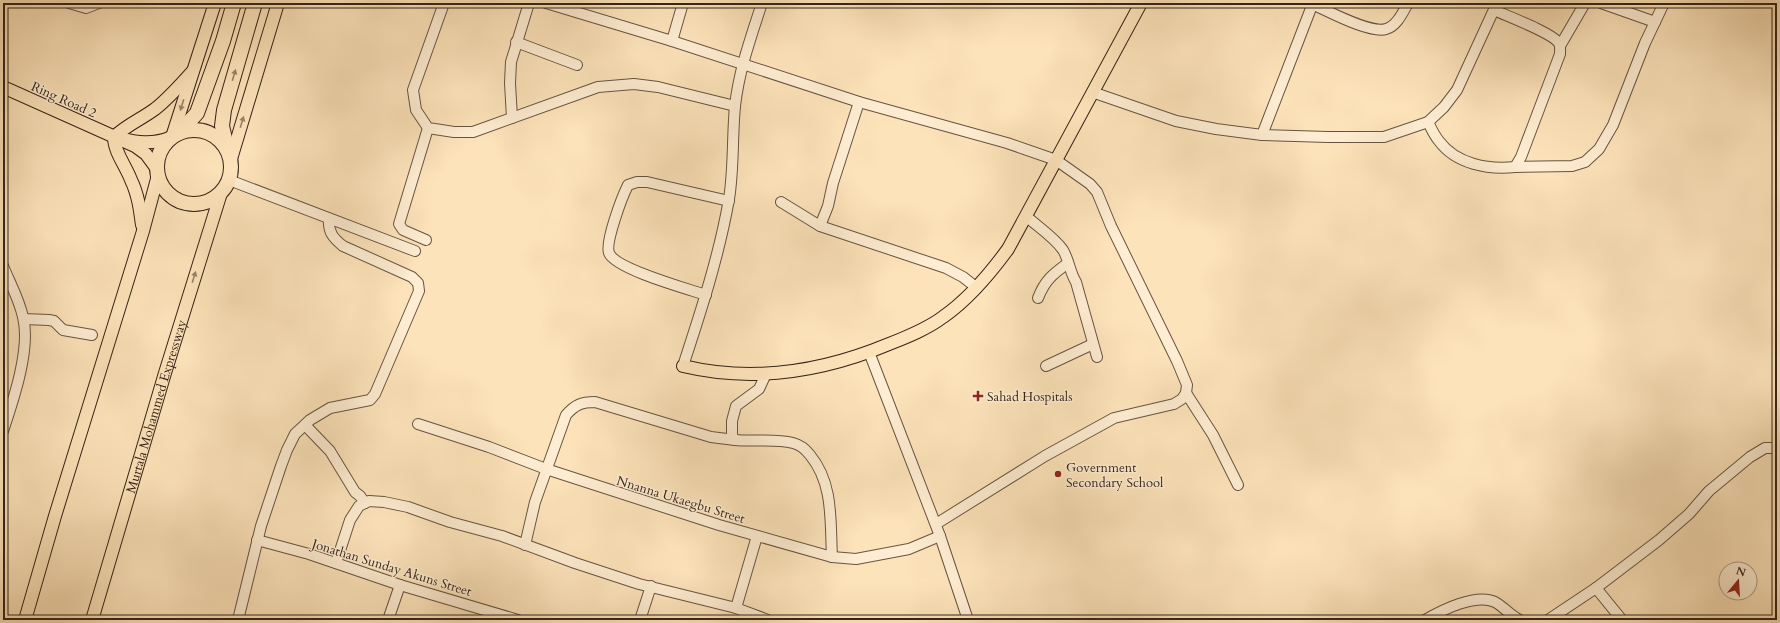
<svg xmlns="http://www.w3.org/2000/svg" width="1780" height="623" font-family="Cardo,serif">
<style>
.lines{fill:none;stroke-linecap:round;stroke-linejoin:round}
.minor-casing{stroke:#675440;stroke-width:12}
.major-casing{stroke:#352417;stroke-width:14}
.highway-casing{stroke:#352417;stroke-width:16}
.minor{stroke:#feedd2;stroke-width:10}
.major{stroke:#fde3ba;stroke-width:12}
.highway{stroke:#fde3ba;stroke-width:14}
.oneway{fill:#998468}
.poi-dot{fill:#8f2418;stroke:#feedd2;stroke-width:1.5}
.labels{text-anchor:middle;stroke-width:3;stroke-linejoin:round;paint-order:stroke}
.street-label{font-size:13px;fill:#352417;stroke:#feedd2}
.poi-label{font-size:13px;fill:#352417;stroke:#feedd2;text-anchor:start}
</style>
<rect width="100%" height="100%" fill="#fde3ba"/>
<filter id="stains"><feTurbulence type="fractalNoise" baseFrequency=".005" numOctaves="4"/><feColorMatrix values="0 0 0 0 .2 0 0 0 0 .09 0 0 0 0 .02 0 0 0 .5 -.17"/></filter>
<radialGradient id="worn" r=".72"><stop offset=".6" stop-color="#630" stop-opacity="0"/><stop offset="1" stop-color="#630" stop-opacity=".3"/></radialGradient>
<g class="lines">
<defs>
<g id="minor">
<polyline points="69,3 86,8 99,3"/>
<polyline points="444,3 413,90 416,110 428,128 454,132 473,132 598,87 634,84 658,87 735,106"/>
<polyline points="546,3 672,41 859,102 1007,143 1056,160 1090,184 1097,192 1111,226 1177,361 1187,385 1186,393 1182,399 1174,404 1114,418 1045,456 936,524"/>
<polyline points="1601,3 1655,22"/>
<path d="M1312 4C1328 11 1370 34 1386 29 1397 26 1403 12 1408 3"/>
<polyline points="672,41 683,3"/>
<polyline points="516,42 577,65"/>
<polyline points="1560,46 1585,3"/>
<polyline points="1092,92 1176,121 1216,129 1262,135 1328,137 1384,137 1428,122 1444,107 1457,90 1497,3"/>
<polyline points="512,118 510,83 511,62 529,3"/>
<path d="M1428 122C1431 128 1434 135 1439 141 1456 164 1488 170 1515 167L1521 157 1560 54C1560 50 1561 45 1558 42 1550 32 1507 16 1494 10"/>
<polyline points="1262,135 1313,3"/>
<polyline points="1515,167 1572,166 1585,162 1599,149 1613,125 1645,43 1664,3"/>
<polyline points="229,180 415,251"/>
<polyline points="781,202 820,226 946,268 963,277 977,288"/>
<path d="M1026 216C1038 227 1054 237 1063 250 1069 260 1070 273 1076 282L1097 357"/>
<polyline points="820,226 828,206 833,183 859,102"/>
<polyline points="426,240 403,230 399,224 428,128"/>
<path d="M3 266C10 283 19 299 23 317 31 349 13 401 3 431"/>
<path d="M706 295C688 289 615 269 609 253 605 242 622 197 628 185L637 182H647L729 201"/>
<path d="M1038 298C1045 280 1053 274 1068 263"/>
<polyline points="24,319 49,320 54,321 63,330 92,335"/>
<polyline points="869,352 940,536 968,620"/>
<path d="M683 366C701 311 719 256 729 199 734 168 732 137 735 106 739 70 751 37 762 3"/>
<polyline points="1046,366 1093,344"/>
<path d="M766 374 759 389 736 406 732 421V436L735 440C754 442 774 438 793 443 801 445 805 449 810 455 834 484 830 522 832 557"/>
<polyline points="1186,393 1213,435 1238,485"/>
<polyline points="418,424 489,447 546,469 719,525 832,557 856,559 909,549 940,536"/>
<polyline points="305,425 330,451 355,492 360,496 365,503"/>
<polyline points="257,540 309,554 400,585 518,620"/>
<path d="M525 545 535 502 566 415C575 405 581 402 595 402L711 437 735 440"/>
<polyline points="336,563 350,520 359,506 369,501 384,502 408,507 450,522 502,536 575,563 639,584 736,608 768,620"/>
<polyline points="1596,588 1622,620"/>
<polyline points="736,608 757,536"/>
<path d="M238 620 261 526 281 466 287 450 295 434 310 420 330 408 370 400 375 394 419 291 418 283 412 277 343 246C333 238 328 232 329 219"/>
<polyline points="388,620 400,585"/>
<polyline points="640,620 651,586"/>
<path d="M1425 620C1442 610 1476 593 1495 602 1504 607 1511 616 1520 620"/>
<polyline points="1548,620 1596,588 1659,540 1689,514 1709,491 1750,457 1765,448 1777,448"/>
</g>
<g id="major">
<polyline points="3,87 135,146 146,154 157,169"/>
<path d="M114 137C136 142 150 146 172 137L215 3"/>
<polyline points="231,159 278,3"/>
<path d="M142 225C140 210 138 194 131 180 126 166 114 152 114 137 128 124 140 120 155 109 169 98 180 85 192 72"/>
<path d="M683 366C754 383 822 372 889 344 907 337 927 329 943 317 969 299 989 275 1008 249L1141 3"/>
<polyline points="25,620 55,516 143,231 158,175"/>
<path id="s1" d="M92 620 165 373 221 193"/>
</g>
<g id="highway">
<circle cx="194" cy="167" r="37"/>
<polyline points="179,133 197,113 223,41 234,3"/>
<polyline points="227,147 222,126 224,110 255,3"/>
</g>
</defs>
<!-- minor casing -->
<use href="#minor" class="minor-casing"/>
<!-- major casing -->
<use href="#major" class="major-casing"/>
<!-- highway casing -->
<use href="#highway" class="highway-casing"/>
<!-- minor -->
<use href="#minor" class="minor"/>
<!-- major -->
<use href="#major" class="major"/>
<!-- highway -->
<use href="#highway" class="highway"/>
</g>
<!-- one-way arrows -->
<defs><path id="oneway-solid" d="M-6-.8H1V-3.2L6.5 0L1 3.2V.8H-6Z"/></defs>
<g class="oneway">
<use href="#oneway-solid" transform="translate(234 75) rotate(-74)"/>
<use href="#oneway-solid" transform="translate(182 105) rotate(107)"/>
<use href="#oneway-solid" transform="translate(242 122) rotate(-73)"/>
<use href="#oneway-solid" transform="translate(194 277) rotate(-73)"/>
</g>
<!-- markers -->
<g class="poi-dot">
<path d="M976 390h4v4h4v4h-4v4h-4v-4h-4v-4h4z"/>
<circle cx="1058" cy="474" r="4"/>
</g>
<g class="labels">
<!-- street labels -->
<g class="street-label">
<text transform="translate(64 99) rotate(24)" y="5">Ring Road 2</text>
<text dy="5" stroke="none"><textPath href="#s1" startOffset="223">Murtala Mohammed Expressway</textPath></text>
<text transform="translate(681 499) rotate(17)" y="5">Nnanna Ukaegbu Street</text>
<text transform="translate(392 567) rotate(17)" y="5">Jonathan Sunday Akuns Street</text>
</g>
<!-- poi labels -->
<g class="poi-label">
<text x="987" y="401">Sahad Hospitals</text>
<text x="1066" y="472">Government<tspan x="1066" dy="15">Secondary School</tspan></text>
</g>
</g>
<!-- margin -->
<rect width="1780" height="623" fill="none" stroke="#fde3ba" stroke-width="16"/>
<rect x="4" y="4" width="1772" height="615" fill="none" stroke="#352417" stroke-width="2"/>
<rect x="8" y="8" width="1764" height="607" fill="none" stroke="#352417"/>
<!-- north arrow -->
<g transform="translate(1738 581) rotate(18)"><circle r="19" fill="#feedd2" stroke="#ae9d87"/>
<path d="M0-3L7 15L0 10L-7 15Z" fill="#8f2418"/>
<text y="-6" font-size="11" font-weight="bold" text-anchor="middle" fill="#352417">N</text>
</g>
<rect width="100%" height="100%" filter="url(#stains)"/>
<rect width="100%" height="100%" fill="url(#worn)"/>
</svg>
